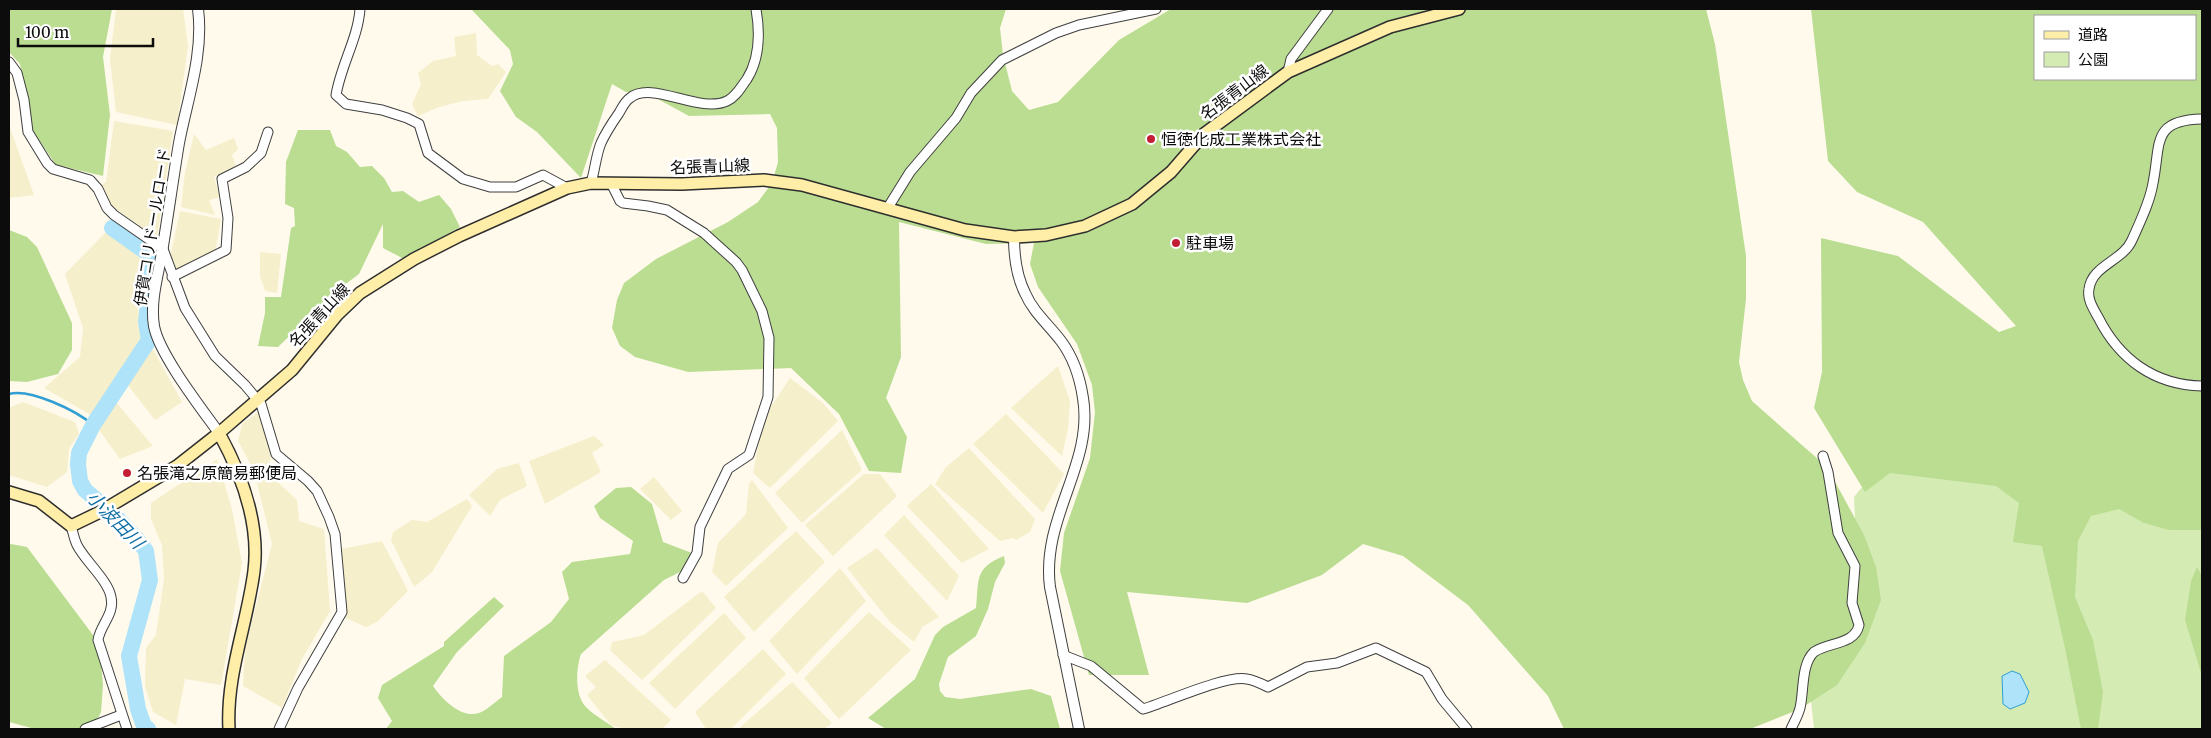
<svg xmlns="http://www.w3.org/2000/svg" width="2211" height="738" font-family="Merriweather,'Noto Sans JP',serif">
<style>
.farmland{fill:#f6efcb}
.green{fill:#d5ebb4}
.forest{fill:#badd92;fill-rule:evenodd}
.water{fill:#aee3f9;stroke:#319fd4}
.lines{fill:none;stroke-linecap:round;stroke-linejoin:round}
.stream{stroke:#319fd4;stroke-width:2.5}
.river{stroke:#aee3f9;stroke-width:16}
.minor-casing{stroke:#3f3f3f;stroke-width:11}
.tertiary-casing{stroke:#3f3f3f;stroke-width:12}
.secondary-casing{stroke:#2e2e2e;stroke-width:14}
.minor{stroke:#fff;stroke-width:9}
.tertiary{stroke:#fff;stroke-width:10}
.secondary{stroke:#ffeea7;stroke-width:11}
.poi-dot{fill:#c31e33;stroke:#fff;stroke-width:2}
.labels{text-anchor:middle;stroke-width:5;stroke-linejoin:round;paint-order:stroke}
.street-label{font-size:16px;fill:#0c0c0c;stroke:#fff}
.poi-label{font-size:16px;fill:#0c0c0c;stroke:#fff;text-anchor:start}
.water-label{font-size:18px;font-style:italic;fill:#106fa4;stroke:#fff}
</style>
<rect width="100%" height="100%" fill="#fffaec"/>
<!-- farmland -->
<g class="farmland">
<polygon points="116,9 183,9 188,46 177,125 116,112 110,59"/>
<polygon points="476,33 477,55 492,66 498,64 506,72 488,99 463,101 439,107 418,116 412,104 421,85 418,73 433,61 456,56 454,37"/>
<polygon points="114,121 173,131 157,238 109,204 102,185 106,182"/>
<polygon points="9,125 34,195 9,198"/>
<polygon points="194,134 206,150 234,138 238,149 232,155 236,166 214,177 220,197 209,200 215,215 181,207 185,173"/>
<polygon points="180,211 221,219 215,252 175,270 169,262"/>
<polygon points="107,231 145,262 137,304 143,341 91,415 44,388 80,357 83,328 65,274"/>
<polygon points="260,252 281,254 277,293 265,291 260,276"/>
<polygon points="151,346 182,402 155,420 127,384"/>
<polygon points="1058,366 1070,401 1068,429 1062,456 1011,408"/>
<polygon points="790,378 823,403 838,421 770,488 753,473 763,419"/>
<polygon points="115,401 153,446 120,459 97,427"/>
<polygon points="23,402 75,422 79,434 69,448 67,472 47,487 9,475 9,408"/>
<polygon points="260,411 272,451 268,473 297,500 299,521 324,529 330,611 302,659 282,708 243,686 245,648 272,544 254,471 238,441 242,424"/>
<polygon points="1006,414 1064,474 1043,513 973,444"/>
<polygon points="842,430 862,470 802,523 775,493"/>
<polygon points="594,436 604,445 592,453 601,472 545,504 529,461"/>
<polygon points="969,448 1035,519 1030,532 1016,540 1013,538 1000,541 935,484 946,467"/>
<polygon points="217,459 232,509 242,563 221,685 185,679 176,725 153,712 145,687 146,648 156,635 164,579 162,545 151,519 151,503"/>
<polygon points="519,463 527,486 500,500 490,516 469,495 497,469"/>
<polygon points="864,474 880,474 897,496 833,556 805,525"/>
<polygon points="654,477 682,511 671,520 640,489"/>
<polygon points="752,480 788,528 726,586 712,572 718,543 746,514 749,483"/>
<polygon points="931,484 989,549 962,563 907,506"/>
<polygon points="467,499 472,506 432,572 414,587 391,540 393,532 412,520 427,522"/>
<polygon points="904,515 959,576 947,601 884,535"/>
<polygon points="796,531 825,562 754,632 724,597"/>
<polygon points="382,541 408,591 377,622 366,627 346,618 341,549"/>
<polygon points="877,548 939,617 922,627 914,642 890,622 847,568"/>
<polygon points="840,568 866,601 797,674 769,641"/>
<polygon points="702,591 716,608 642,680 610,650 612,642 644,635"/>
<polygon points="869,612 911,650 839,719 804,678"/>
<polygon points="724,613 746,638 675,709 649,683"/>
<polygon points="763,649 786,674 731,729 706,729 695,712"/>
<polygon points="605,660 671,720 662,729 624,729 611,725 587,695 596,687 585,676"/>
<polygon points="792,682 832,723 824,729 738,729"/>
</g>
<!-- green -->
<polygon class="green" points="1897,463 2202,508 2202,729 1814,729 1810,691 1856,538 1854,497 1870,477"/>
<!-- forest -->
<g class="forest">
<polygon points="9,9 112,9 103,57 110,115 103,176 56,165 32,130 20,64 9,52"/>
<polygon points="471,9 1006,9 1000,28 1003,55 1012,91 1029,110 1058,102 1119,40 1171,9 1706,9 1715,44 1746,256 1746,299 1739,362 1743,380 1752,401 1827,467 1864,535 1876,567 1881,600 1865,643 1837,685 1800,709 1750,729 1564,729 1548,696 1468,605 1403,556 1363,544 1322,575 1247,603 1127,592 1149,675 1089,675 1060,571 1064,533 1090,458 1095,412 1092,385 1077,344 1038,287 1030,264 1034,243 986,244 899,222 901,357 886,398 907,437 901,473 869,471 839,414 791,368 688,372 635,357 620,346 612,328 617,300 624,283 656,259 728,222 758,202 772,183 778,162 777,128 770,114 689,116 645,92 626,92 612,84 581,178 537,132 516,117 500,91 513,64 510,50"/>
<path d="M1811 9H2202V530H2169L2144 523 2119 509 2091 516 2078 541 2075 597 2093 640 2103 692 2098 729H2081L2065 648 2042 546 2013 542 2019 503 1996 486 1890 473 1865 492 1814 408 1822 372 1821 238 1898 256 1999 332 2016 326 1923 222 1857 192 1828 161ZM2035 16H2195V79H2035Z"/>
<polygon points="298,130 330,130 336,146 347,152 360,167 372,166 384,178 392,192 403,191 419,202 439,195 451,209 460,227 404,259 383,248 383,224 359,274 331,295 335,302 324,318 309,317 278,347 258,346 265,313 265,297 281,297 291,228 295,226 294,208 285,204 286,162"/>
<polygon points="9,230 27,237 37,247 72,323 72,350 58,374 27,382 9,381"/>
<path d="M631 487 652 504 663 542 692 553 688 568 664 580 581 654C576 668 574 696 587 708 595 716 607 722 616 729H386L392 721 378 698 382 685 444 646V642L494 597 504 606 457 652 433 686C442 699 461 719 479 713 487 710 495 702 502 697L504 656 551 622 569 599 562 572 572 562 630 554 633 541 600 518 594 506 616 488Z"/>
<polygon points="11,544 27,547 99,643 103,685 101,712 95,725 79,729 35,729 9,722 9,545"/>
<path d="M1004 556 1005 563 995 582 988 609 976 636 948 657 939 684 940 691 945 697 960 699 1031 689 1051 696 1060 729H886L868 718 915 679 935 635 943 627 976 608C979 580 974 568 1004 556Z"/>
<polygon points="2197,567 2202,576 2202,676 2185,620 2191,581"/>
</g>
<!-- water -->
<polygon class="water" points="2012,671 2020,674 2029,692 2025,703 2010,709 2003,704 2002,676"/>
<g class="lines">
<!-- stream -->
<path class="stream" d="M9 394C30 388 77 411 93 425"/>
<!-- river -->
<polyline class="river" points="112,228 153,257 146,322 149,340 93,425 79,453 78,464 80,481 85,490 113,514 137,539 146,551 150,580 129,656 138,709 144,726 148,729"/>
<defs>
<g id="minor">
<path d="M360 9C358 38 341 65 336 95L346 104 382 110 407 118 419 124 428 153 463 179 490 187H516L543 175 567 188"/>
<polyline points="9,62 17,73 24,100 28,132 47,163 53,169 90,180 98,189 107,208 114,215 163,249 185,308 215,356 245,385 261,404 276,454 308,481 317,491 329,517 335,534 342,612 298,688 279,729"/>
<polyline points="1288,72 1291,59 1328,9"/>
<path d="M2202 119C2151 120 2161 144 2153 183 2150 202 2140 222 2132 240 2123 261 2092 265 2089 289 2087 299 2093 308 2098 317 2119 359 2154 385 2202 386"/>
<path d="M591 183C595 170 596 155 601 143 606 132 612 123 619 113 622 108 625 101 630 98 652 80 699 114 727 101 736 97 741 87 747 79 760 58 760 32 756 9"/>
<polyline points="611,183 620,201 623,203 648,206 667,210 704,233 736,262 742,270 762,311 769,338 768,397 749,455 728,469 700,527 697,553 683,578"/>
<polyline points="887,209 910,172 956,118 971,93 1002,60 1056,33 1079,25 1156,9"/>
<polyline points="172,277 226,250 228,218 222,179 246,167 261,153 268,132"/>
<path d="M71 526C73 532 74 539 77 545 85 561 108 580 111 597 115 614 100 625 98 640L127 729"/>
<path d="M1063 655 1091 666 1143 709C1167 702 1225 675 1247 679 1254 680 1262 684 1268 687L1307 667 1337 663 1376 648 1426 672 1442 699 1467 729"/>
<polyline points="85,729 121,715"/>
<path d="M1791 729C1794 722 1798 716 1800 708 1804 692 1801 664 1814 652 1828 642 1855 645 1859 625L1852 603 1855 566 1838 533 1828 472 1823 456"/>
</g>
<g id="tertiary">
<path d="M198 9C204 54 187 100 179 143 173 179 168 216 162 252 158 276 150 301 154 326 159 354 201 408 219 433"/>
<path d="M1014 237C1014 257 1016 275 1025 293 1033 312 1049 325 1061 341 1073 357 1080 378 1083 398 1094 464 1041 517 1050 587L1079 729"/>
</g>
<g id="secondary">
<path d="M219 433C242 475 260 523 254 571 247 625 226 675 229 729"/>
<polyline points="9,492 39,501 71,526 100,512 177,466 219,433 292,370 337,315 360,293 414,259 459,236 567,188 591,183 682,184 764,180 802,185 965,230 1014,237 1046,235 1085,226 1132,204 1171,172 1204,134 1288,72 1390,27 1459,9"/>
</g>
</defs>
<!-- minor casing -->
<use href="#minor" class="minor-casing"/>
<!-- tertiary casing -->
<use href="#tertiary" class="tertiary-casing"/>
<!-- secondary casing -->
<use href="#secondary" class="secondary-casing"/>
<!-- minor -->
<use href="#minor" class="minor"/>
<!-- tertiary -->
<use href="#tertiary" class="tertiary"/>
<!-- secondary -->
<use href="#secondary" class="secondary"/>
</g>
<!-- markers -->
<g class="poi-dot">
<circle cx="1151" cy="139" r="5"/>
<circle cx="1176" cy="243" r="5"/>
<circle cx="127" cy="473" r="5"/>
</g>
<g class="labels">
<!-- street labels -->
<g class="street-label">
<text transform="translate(1234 92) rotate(-37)" y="6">名張青山線</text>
<text transform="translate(710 166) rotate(-2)" y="6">名張青山線</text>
<text transform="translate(152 227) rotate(-81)" y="6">伊賀コリドールロード</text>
<text transform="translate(319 315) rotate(-47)" y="6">名張青山線</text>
</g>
<!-- poi labels -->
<g class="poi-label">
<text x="1161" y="145">恒徳化成工業株式会社</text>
<text x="1186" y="249">駐車場</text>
<text x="137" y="479">名張滝之原簡易郵便局</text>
</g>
<!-- water labels -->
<g class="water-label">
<text transform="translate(115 520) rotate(46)" y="6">小波田川</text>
</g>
</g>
<!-- border -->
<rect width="2211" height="738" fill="none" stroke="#0c0c0c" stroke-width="20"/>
<!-- legend -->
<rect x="2034" y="15" width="162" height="65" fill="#ffffff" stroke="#9e9e9e"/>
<rect x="2044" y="31" width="25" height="8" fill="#ffeea7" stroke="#9e9e9e"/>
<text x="2078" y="40" font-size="15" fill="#0c0c0c">道路</text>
<rect x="2044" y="52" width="25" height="15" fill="#d5ebb4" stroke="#9e9e9e"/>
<text x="2078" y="65" font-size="15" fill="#0c0c0c">公園</text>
<!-- scale -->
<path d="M18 38v8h135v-8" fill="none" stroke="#0c0c0c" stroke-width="2.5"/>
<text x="25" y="38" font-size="15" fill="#0c0c0c" stroke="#ffffff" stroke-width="4" paint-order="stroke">100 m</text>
</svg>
